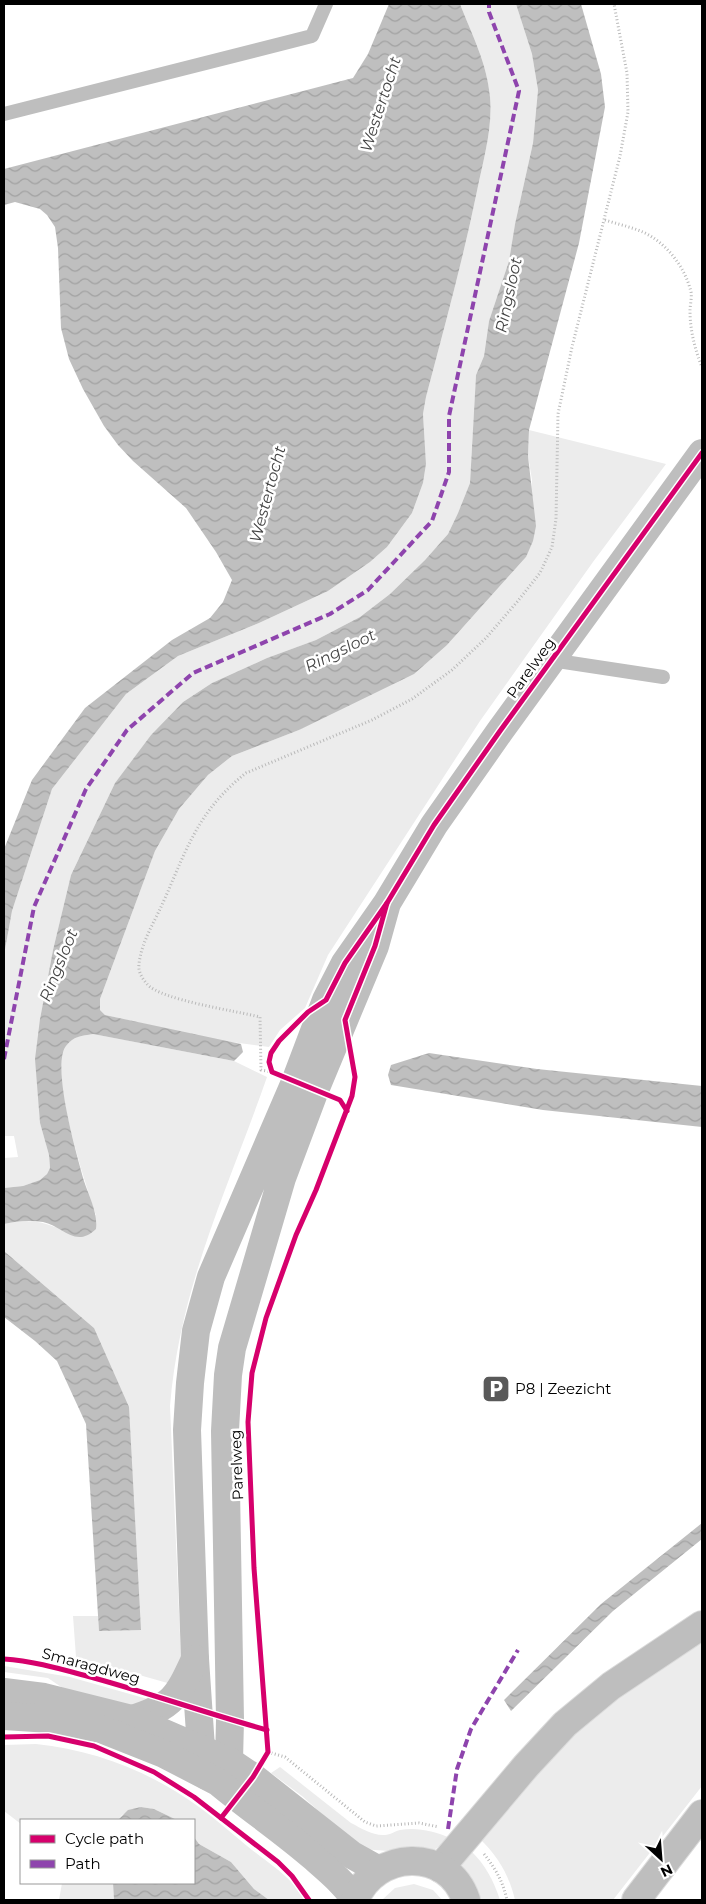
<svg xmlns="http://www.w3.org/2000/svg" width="706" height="1904" font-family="Montserrat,sans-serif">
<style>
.green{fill:#ececec}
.water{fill:url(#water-waves)}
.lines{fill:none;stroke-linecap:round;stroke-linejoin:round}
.trunk-casing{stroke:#dbdbdb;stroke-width:30}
.path{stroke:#b9b9b9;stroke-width:3;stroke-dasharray:1 2.5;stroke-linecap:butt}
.service{stroke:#bebebe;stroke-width:14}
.minor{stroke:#bebebe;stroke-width:28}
.tertiary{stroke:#bebebe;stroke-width:28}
.trunk{stroke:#bebebe;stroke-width:28}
.quiet{stroke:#8e44ad;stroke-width:4;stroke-dasharray:8 4;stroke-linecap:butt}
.cycleway-casing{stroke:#fff;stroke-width:8}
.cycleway{stroke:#d6006c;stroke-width:5}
.labels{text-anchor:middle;stroke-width:5;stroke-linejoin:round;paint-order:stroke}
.street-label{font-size:15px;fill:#000;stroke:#fff}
.poi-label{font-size:15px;fill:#000;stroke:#fff;text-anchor:start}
.water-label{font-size:16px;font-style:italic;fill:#444;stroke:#fff}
</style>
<defs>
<pattern id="water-waves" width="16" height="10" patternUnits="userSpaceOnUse" patternTransform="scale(1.25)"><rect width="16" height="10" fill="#bfbfbf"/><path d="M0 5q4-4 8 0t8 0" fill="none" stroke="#a2a2a2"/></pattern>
</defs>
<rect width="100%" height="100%" fill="#fff"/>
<!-- green -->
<g class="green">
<path d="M460 4H516L532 54 538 90 533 143 515 224 509 261 489 321 484 356 476 375 470 483 458 513 448 534 425 560 390 594 360 617 316 640 267 658 212 683 183 702 151 735 115 783 71 875 53 950 40 1019 39 1094 40 1123 49 1155 50 1168 47 1174 40 1180 23 1186 4 1188V1158L18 1157 14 1136H4V955L12 911 52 789 126 694 178 656 259 623 328 591 370 562 387 547 412 513 423 483 426 464 423 414 426 397C444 328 463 260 477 191 483 161 493 128 490 97 487 63 472 35 460 4Z"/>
<polygon points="529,430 666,464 593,562 480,721 328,955 305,1008 280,1030 269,1047 216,1040 105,1015 100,1010 100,999 155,851 179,809 208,775 232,756 299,730 447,645 526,557 532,480 528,456"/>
<path d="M93 1034 234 1061 267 1077C228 1189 180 1285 170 1406L181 1658 171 1684 76 1657 73 1616H98L99 1631 94 1328 4 1251V1224C22 1220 38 1220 55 1227L96 1215C86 1185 48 1072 66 1046 72 1036 82 1036 93 1034Z"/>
<path d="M702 1636V1786L613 1900H515C509 1875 498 1856 479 1838L573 1731Z"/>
<polygon points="4,1666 70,1677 158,1702 124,1709 70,1693 48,1678 4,1672"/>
<path d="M36 1744C95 1750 151 1772 199 1807 217 1820 235 1836 252 1850 270 1864 294 1879 304 1900H269L254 1889 231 1862 199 1844 194 1837V1820H177L154 1809 141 1807 122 1815 118 1820H21V1824L4 1811V1745Z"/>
<path d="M280 1767 351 1823C361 1828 373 1836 385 1835 390 1835 395 1831 400 1830 417 1827 434 1831 450 1838L434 1850 416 1847 389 1851 361 1849 302 1796 271 1773Z"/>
<path d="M470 1850C485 1864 494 1881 500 1900H481C477 1886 469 1875 459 1864Z"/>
<polygon points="62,1883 113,1883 114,1900 59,1900"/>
<polygon points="414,1884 433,1890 442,1900 382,1900 395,1888"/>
</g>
<!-- water -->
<g class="water">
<path d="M389 4H460C472 35 487 63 490 97 493 128 483 161 477 191 463 260 444 328 426 397L423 414 426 464 423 483 412 513 387 547 370 562 328 591 259 623 178 656 126 694 52 789 12 911 4 955V849L32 780 85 708 172 640 210 618 223 602 232 580 216 552 186 508 133 461 118 445 104 426 83 389 69 359 61 328 58 248 55 227 47 215 40 209 15 202 4 205V169L353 78 368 54Z"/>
<path d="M516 4H581L601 74 605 107 579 243 529 430 528 456 536 526 533 541 526 557 447 645 414 674 299 730 232 756 208 775 179 809 155 851 100 999V1010L105 1015 241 1044 243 1052 234 1061 93 1034C82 1036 73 1036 66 1046 51 1066 77 1156 84 1181 89 1196 98 1213 96 1229 75 1249 63 1226 43 1222 29 1220 17 1221 4 1224V1188L23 1186 40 1180 47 1174 50 1168 49 1155 40 1123 35 1059 40 1019 53 950 71 875 115 783 151 735 183 702 212 683 267 658 316 640 360 617 390 594 425 560 448 534 458 513 470 483 476 375 484 356 489 321 509 261 515 224 533 143 538 90 532 54Z"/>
<polygon points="429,1053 537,1069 702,1086 702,1127 543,1110 391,1085 388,1075 391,1065"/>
<polygon points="4,1251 94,1328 129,1407 141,1630 99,1631 86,1424 57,1361 35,1341 4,1317"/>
<polygon points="702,1523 702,1539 613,1611 511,1711 504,1700 601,1604"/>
<polygon points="141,1807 154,1809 177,1820 118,1820 128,1810"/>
<polygon points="194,1837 199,1844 231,1862 254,1889 269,1900 114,1900 113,1883 194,1883"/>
</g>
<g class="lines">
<defs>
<g id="trunk">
<polyline points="440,1868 526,1766 565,1724 611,1686 702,1625"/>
<path d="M355 1900C375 1850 448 1846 466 1900"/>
<polyline points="636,1900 702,1814"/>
</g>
</defs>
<!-- trunk casing -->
<use href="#trunk" class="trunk-casing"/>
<!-- path -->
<g class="path">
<path d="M605 220C617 224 632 227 645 233 667 244 685 267 691 292 692 298 690 305 690 311 690 330 695 350 702 367"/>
<path d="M272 1072 261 1070 260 1017C237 1011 160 1000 147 984 142 978 138 972 139 964 141 944 153 924 161 907 174 879 184 850 200 824 212 804 228 787 246 773L372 720 412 699 452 670 486 638 517 602 540 573 552 547 556 519 558 414 572 347 620 156 628 112 627 73 614 4"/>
<polyline points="268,1752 285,1757 365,1822 376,1826 419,1823 439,1827"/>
<path d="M484 1854C496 1869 503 1882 507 1900"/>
</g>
<!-- service -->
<g class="service">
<polyline points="4,114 312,36 326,4"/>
<polyline points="551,660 663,677"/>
</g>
<!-- minor -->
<g class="minor">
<polyline points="387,903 375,946 315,1090 282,1178 232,1348 228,1375 225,1431 230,1720 229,1761 207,1776 201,1748 195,1659 187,1430 190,1383 196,1331 211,1277 295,1082 326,1000 345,963 387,903 434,825 500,731 702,453"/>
<path d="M132 1719C173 1706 177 1698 195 1659"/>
</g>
<!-- tertiary -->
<g class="tertiary">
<polyline points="4,1692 44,1697 132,1719 229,1761 253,1777 352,1855 379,1870"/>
<path d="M4 1716 35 1718 101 1729 164 1754 218 1782C249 1808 282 1830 312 1856 328 1870 344 1883 355 1900"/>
</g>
<!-- trunk -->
<use href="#trunk" class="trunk"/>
<!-- quiet -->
<g class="quiet">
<polyline points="4,1059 34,907 86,789 127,730 193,673 330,614 368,590 432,521 449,472 449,416 519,91 489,12 489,4"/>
<polyline points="448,1829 457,1769 471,1729 518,1650"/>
</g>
<defs>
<g id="cycleway">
<polyline points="347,1111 340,1100 272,1072 269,1062 271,1053 279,1041 308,1012 326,1000 345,963 387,903 434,825 500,731 702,453"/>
<path d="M4 1659C35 1661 64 1670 94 1678 152 1694 209 1714 267 1730"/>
<polyline points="4,1737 48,1736 94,1746 154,1772 194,1797 278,1862 292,1876 309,1900"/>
<polyline points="221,1818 253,1777 268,1752 254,1568 248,1422 252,1373 266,1318 296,1235 316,1190 352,1096 355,1077 345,1020 375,946 387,903"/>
</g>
</defs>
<!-- cycleway casing -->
<use href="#cycleway" class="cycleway-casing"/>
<!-- cycleway -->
<use href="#cycleway" class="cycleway"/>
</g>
<!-- icons -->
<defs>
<symbol id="parking-square" viewBox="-11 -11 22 22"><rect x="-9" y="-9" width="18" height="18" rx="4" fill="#595959" stroke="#fff"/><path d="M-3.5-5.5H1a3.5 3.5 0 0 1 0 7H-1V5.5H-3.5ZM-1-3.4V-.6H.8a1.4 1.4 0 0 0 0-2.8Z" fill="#fff"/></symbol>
</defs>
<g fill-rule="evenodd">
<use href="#parking-square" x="480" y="1373" width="32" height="32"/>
</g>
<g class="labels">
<!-- street labels -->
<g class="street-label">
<text transform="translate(531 668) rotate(-54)" y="5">Parelweg</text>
<text transform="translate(237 1465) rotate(-92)" y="5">Parelweg</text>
<text transform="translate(91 1666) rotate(15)" y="5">Smaragdweg</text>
</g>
<!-- poi labels -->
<g class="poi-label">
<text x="515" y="1394">P8 | Zeezicht</text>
</g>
<!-- water labels -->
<g class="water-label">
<text transform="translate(380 104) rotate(-72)" y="6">Westertocht</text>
<text transform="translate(508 295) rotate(-78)" y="6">Ringsloot</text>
<text transform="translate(267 494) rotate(-75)" y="6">Westertocht</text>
<text transform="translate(340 650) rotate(-26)" y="6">Ringsloot</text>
<text transform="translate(58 965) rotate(-68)" y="6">Ringsloot</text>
</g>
</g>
<!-- border -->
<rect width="706" height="1904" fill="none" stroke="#000000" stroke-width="10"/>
<!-- legend -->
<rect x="20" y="1819" width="175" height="65" fill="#ffffff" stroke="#999999"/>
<rect x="30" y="1835" width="25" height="8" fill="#d6006c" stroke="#999999"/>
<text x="65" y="1844" font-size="15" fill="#000000">Cycle path</text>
<rect x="30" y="1860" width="25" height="8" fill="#8e44ad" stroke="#999999"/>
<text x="65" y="1869" font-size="15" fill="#000000">Path</text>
<!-- north arrow -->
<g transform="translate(661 1859) rotate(154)" stroke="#ffffff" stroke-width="4" paint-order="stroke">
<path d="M0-4L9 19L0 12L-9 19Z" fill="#000000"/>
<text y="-8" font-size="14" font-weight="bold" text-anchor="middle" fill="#000000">N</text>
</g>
</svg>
